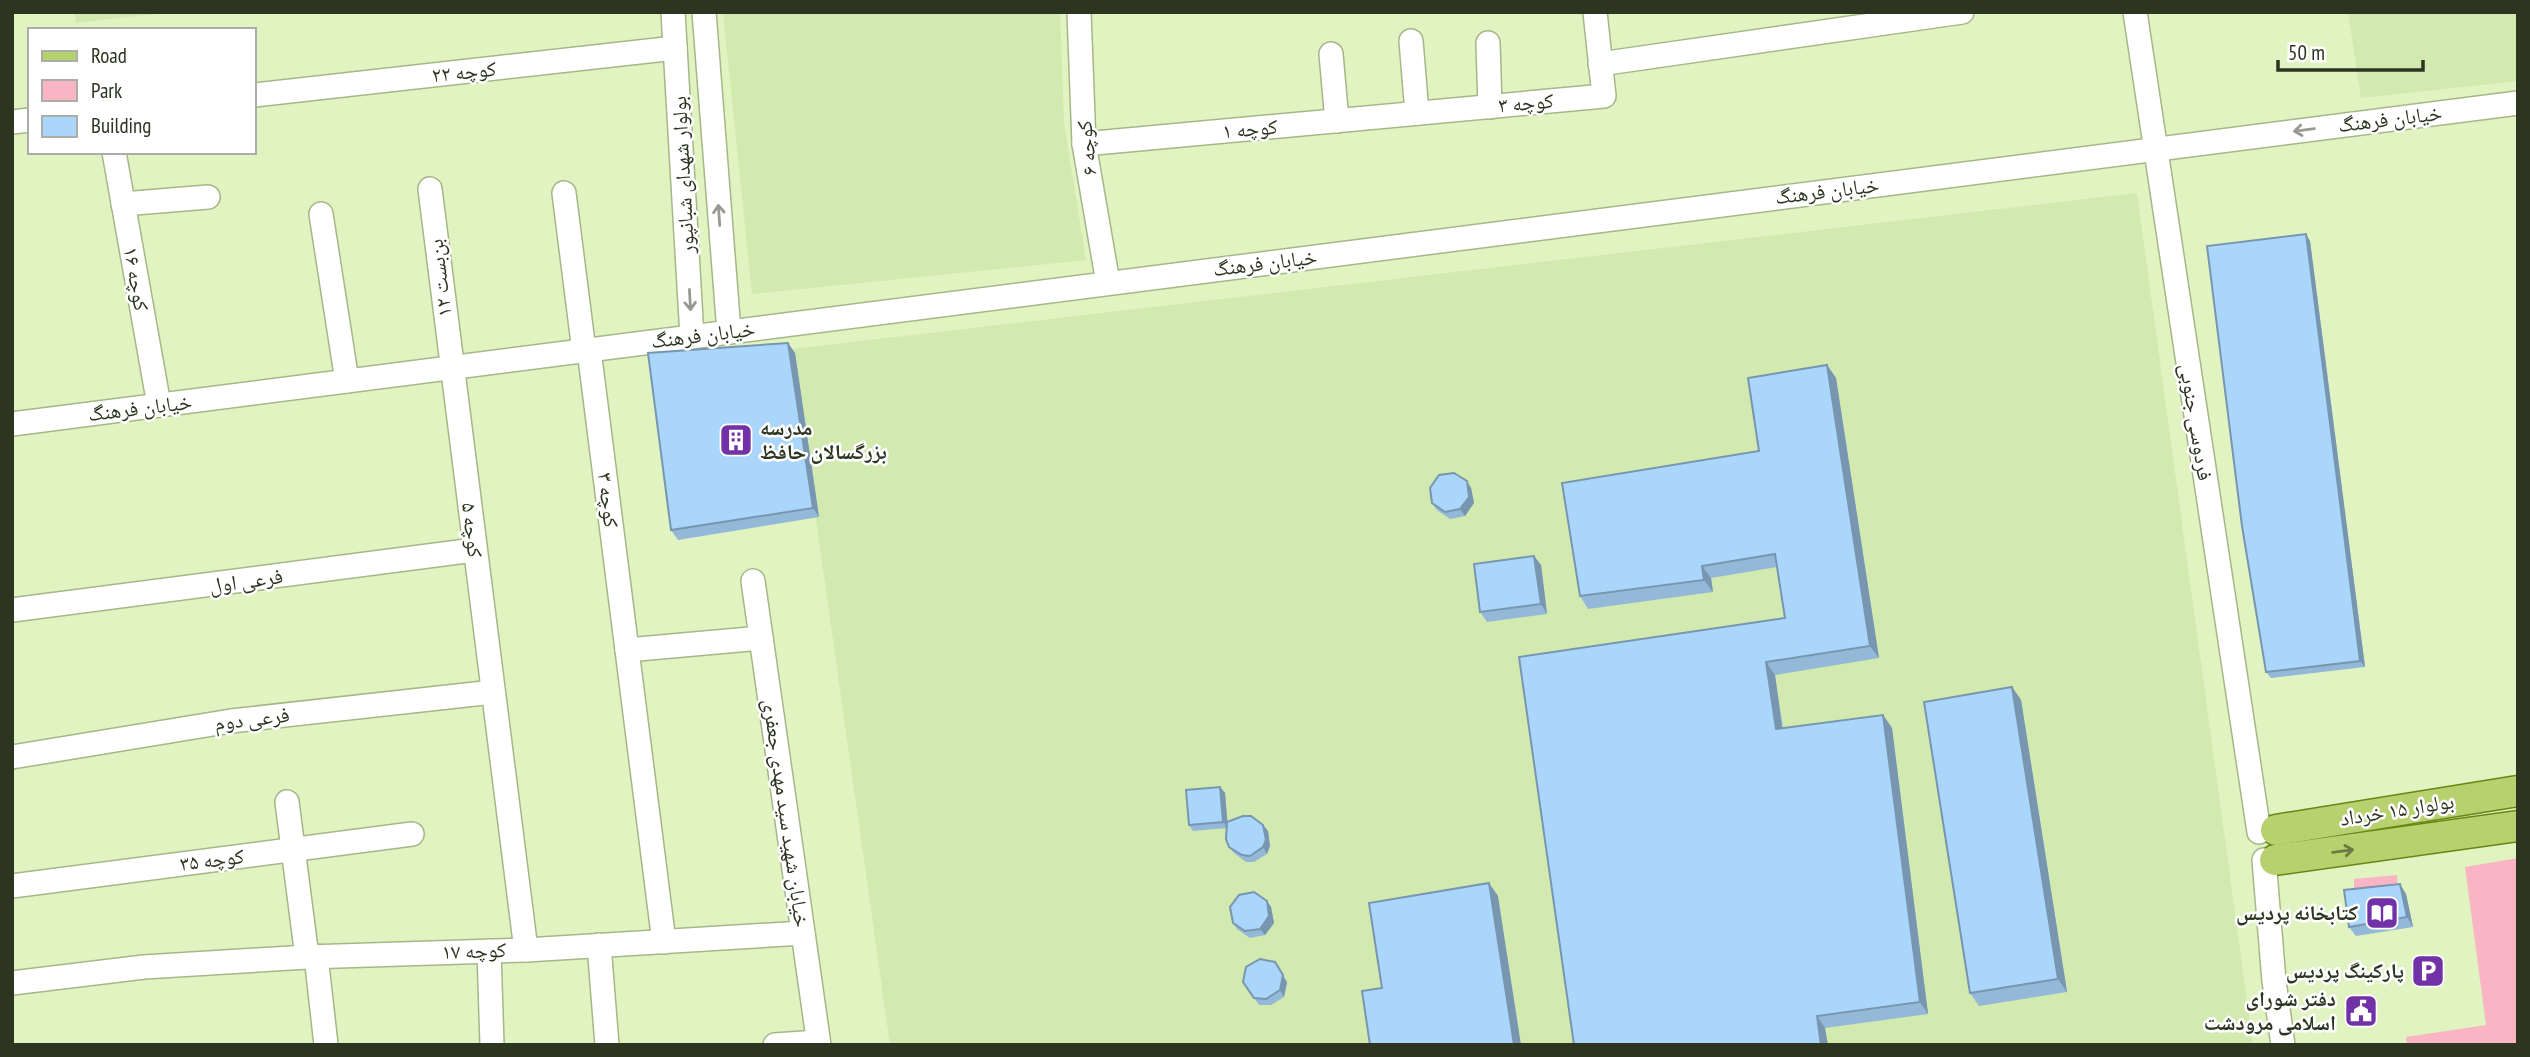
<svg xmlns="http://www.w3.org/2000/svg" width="2530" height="1057" font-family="'PT Sans Narrow','Noto Naskh Arabic',sans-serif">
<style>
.built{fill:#d2e9b0}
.green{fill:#f9b5c3}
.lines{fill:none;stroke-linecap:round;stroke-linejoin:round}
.minor-casing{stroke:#a5b788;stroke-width:26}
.major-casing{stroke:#688615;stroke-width:33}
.minor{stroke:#fff;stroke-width:23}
.major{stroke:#b7d16e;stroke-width:30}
.wall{fill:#93b8d8}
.shaded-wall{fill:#7896b0}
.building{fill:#abd6fb;stroke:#7896b0;stroke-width:2}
.oneway{stroke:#969a90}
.oneway2{stroke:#6b7b44}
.labels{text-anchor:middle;stroke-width:5;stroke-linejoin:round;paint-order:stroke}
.street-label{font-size:21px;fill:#2d3521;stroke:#fff}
.poi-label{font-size:21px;font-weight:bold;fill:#2d3521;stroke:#fff;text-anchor:end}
</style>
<rect width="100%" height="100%" fill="#e0f3c1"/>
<!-- built -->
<g class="built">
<polygon points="74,12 171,12 76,23"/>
<polygon points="723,12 1060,12 1064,124 1086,260 752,294"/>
<polygon points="2348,12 2518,12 2518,81 2361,98"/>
<polygon points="2137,193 2253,1045 890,1045 792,349"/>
</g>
<!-- green -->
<g class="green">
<polygon points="2518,858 2518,1045 2407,1045 2406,1037 2486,1025 2465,867"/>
<polygon points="2397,875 2398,891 2354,895 2354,879"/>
</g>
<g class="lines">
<defs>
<g id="minor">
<polyline points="673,12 692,337"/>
<polyline points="704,12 729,332"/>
<polyline points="1079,12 1084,144 1108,283"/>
<polyline points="2135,12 2259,832"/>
<polyline points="1411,41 1417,113"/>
<polyline points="1488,43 1490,107"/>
<polyline points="1331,54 1337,121"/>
<polyline points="1600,64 1962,12"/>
<polyline points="254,95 675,48"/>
<polyline points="12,122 30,120"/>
<polyline points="1084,144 1604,96 1595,12"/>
<polyline points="114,152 159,405"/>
<polyline points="430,189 526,950"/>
<polyline points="564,193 584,351"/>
<polyline points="123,204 208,197"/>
<polyline points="321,214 347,381"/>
<polyline points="589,350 664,942"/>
<polyline points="12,424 2518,103"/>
<polyline points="753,581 819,1045"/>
<polyline points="12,610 474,550"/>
<polyline points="627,650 761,638"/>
<polyline points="12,757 231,721 493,692"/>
<polyline points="287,802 307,957"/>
<polyline points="2264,860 2274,981 2283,1045"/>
<polyline points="12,886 412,834"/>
<polyline points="599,945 607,1045"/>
<polyline points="489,951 492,1045"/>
<polyline points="316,956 326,1045"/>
<polyline points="12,983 144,967 307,957 526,950 803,933"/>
<polyline points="775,1045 818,1042"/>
</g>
<g id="major">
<polyline points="2276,830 2518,791"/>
<polyline points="2275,860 2518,826"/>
</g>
</defs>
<!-- minor casing -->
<use href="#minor" class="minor-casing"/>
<!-- major casing -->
<use href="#major" class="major-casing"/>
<!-- minor -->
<use href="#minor" class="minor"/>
<!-- major -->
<use href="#major" class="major"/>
</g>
<!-- wall -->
<g class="wall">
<polygon points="2310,241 2365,667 2271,678 2266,672"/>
<polygon points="788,343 795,353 819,517 678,540 671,530"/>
<polygon points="1827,365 1836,378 1879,658 1775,675 1783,728 1883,715 1892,728 1928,1014 1825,1028 1574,1045 1785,618 1777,567 1711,578 1713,592 1588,609 1580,596 1759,451"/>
<polygon points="1471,488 1474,503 1465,516 1450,519 1437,510 1432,503"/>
<polygon points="1534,556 1541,565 1547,614 1487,622 1480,612"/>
<polygon points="2012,687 2021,700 2067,992 1979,1006 1970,993"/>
<polygon points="1220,787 1225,793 1227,822 1268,831 1270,846 1267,854 1254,862 1246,862 1234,853 1229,847 1227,828 1193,831 1189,825"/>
<polygon points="2406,894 2413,927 2356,936 2349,927"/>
<polygon points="1267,901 1271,907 1274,923 1265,935 1250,938 1237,929 1233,923"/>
<polygon points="1243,982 1287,982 1284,997 1271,1005 1259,1005"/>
</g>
<!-- shaded-wall -->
<g class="shaded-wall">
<polygon points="2306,234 2310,241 2365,667 2360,661"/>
<polygon points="788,343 795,353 819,517 813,508"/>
<polygon points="1827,365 1836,378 1879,658 1870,646"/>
<polygon points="1467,481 1471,488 1474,503 1465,516 1460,509"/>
<polygon points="1534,556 1541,565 1547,614 1541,604"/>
<polygon points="1702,566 1711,578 1713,592 1704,580"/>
<polygon points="1766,662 1775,675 1784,742 1776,729"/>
<polygon points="2012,687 2021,700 2067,992 2058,979"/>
<polygon points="1883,715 1892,728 1928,1014 1920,1002"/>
<polygon points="1220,787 1225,793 1228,828 1223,822"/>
<polygon points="1263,825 1268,831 1270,846 1267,854 1263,847"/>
<polygon points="1489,883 1498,896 1521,1045 1514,1045"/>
<polygon points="2400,884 2406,894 2413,927 2407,917"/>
<polygon points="1267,901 1271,907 1274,923 1265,935 1260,929"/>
<polygon points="1275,962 1287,982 1284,997 1280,990"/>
<polygon points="1817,1016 1825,1028 1828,1045 1821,1045"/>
</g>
<!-- building -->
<g class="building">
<polygon points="2306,234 2360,661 2266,672 2242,526 2207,246"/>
<polygon points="788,343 813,508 671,530 648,353"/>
<polygon points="1827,365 1870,646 1766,662 1776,729 1883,715 1920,1002 1817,1016 1821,1045 1574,1045 1519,657 1785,618 1775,554 1702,566 1704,580 1580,596 1562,483 1759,451 1748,378"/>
<polygon points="1454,473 1467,481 1469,497 1460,509 1445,512 1432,503 1430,488 1439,475"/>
<polygon points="1534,556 1541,604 1480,612 1474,564"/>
<polygon points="2012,687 2058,979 1970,993 1924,702"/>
<polygon points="1220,787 1223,822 1189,825 1186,790"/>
<polygon points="1243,816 1251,816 1263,825 1266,840 1263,847 1250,856 1242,855 1229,847 1226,839 1227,822"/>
<polygon points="1489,883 1514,1045 1370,1045 1362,991 1382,988 1369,903"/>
<polygon points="2400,884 2407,917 2349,927 2344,890"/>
<polygon points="1254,892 1267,901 1269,916 1260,929 1245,931 1233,923 1230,907 1239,895"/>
<polygon points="1260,959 1275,962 1283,975 1280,990 1266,999 1254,998 1243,982 1246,967"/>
</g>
<!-- one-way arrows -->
<defs><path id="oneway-shaft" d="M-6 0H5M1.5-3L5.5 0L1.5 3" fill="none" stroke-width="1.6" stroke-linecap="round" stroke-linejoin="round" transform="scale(1.75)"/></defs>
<g class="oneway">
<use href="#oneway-shaft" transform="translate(2304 130) rotate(173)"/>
<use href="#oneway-shaft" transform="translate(719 215) rotate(-94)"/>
<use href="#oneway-shaft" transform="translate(690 300) rotate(87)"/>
</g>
<use class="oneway2" href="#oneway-shaft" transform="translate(2343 851) rotate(-8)"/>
<!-- icons -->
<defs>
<symbol id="building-square" viewBox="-11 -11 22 22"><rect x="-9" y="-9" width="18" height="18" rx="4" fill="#7232a7" stroke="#fff"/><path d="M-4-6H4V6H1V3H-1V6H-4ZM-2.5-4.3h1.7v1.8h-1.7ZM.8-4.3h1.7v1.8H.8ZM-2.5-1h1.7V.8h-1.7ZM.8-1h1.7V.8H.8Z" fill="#fff"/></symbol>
<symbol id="library-square" viewBox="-11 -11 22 22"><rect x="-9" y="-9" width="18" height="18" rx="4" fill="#7232a7" stroke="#fff"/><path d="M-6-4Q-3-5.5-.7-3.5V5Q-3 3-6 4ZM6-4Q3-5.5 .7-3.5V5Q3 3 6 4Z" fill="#fff"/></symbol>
<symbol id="parking-square" viewBox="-11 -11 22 22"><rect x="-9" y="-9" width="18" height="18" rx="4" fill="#7232a7" stroke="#fff"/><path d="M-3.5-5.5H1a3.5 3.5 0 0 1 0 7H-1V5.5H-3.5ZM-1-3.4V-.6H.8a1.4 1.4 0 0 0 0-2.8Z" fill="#fff"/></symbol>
<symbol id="civic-square" viewBox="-11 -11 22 22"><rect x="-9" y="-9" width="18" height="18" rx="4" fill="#7232a7" stroke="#fff"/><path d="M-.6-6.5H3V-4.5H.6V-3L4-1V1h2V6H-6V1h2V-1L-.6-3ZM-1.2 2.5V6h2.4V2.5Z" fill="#fff"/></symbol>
</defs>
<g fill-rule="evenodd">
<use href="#building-square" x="717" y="421" width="38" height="38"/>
<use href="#library-square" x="2363" y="894" width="38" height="38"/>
<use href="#parking-square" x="2409" y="952" width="38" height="38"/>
<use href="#civic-square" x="2342" y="992" width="38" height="38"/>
</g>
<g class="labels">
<!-- street labels -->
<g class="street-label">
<text transform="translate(464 72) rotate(-6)" y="7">کوچه ۲۲</text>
<text transform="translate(1526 103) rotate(-5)" y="7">کوچه ۳</text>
<text transform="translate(2390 119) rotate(-7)" y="7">خیابان فرهنگ</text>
<text transform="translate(1250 129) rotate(-5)" y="7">کوچه ۱</text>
<text transform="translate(1087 148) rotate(-96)" y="7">کوچه ۶</text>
<text transform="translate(683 175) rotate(-93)" y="7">بولوار شهدای شبانپور</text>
<text transform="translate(1827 191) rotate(-7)" y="7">خیابان فرهنگ</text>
<text transform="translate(1265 263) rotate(-7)" y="7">خیابان فرهنگ</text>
<text transform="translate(440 278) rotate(-97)" y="7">بن‌بست ۱۲</text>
<text transform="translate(136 279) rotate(80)" y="7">کوچه ۱۶</text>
<text transform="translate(703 335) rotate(-7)" y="7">خیابان فرهنگ</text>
<text transform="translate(140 408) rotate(-7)" y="7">خیابان فرهنگ</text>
<text transform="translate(2196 422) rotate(81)" y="7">فردوسی جنوبی</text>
<text transform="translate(608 500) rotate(83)" y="7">کوچه ۳</text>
<text transform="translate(472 530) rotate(83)" y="7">کوچه ۵</text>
<text transform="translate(246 581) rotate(-8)" y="7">فرعی اول</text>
<text transform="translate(252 719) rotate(-7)" y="7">فرعی دوم</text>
<text transform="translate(2397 810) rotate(-9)" y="7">بولوار ۱۵ خرداد</text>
<text transform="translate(786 813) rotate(82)" y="7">خیابان شهید سید مهدی جعفری</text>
<text transform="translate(212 860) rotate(-7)" y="7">کوچه ۳۵</text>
<text transform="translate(474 951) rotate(-2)" y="7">کوچه ۱۷</text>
</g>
<!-- poi labels -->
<g class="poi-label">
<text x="760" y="435" text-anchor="start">مدرسه<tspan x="760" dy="24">بزرگسالان حافظ</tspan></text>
<text x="2358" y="920">کتابخانه پردیس</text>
<text x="2404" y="978">پارکینگ پردیس</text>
<text x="2336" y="1006">دفتر شورای<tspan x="2336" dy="24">اسلامی مرودشت</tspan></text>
</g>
</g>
<!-- border -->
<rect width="2530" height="1057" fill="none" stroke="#2d3521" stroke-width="28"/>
<!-- legend -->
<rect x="28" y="28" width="228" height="126" fill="#ffffff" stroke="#abaea6" stroke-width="2"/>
<rect x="42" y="51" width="35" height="10" fill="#b7d16e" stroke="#abaea6" stroke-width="2"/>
<text x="91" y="63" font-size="21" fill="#2d3521">Road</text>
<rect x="42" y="80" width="35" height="21" fill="#f9b5c3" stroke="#abaea6" stroke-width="2"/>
<text x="91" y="98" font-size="21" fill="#2d3521">Park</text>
<rect x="42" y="116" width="35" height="21" fill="#abd6fb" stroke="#abaea6" stroke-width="2"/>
<text x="91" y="133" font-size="21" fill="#2d3521">Building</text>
<!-- scale -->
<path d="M2278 60v10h145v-10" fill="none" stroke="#2d3521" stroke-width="3.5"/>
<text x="2288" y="60" font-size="21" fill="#2d3521" stroke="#ffffff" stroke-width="5" paint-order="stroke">50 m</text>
</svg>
